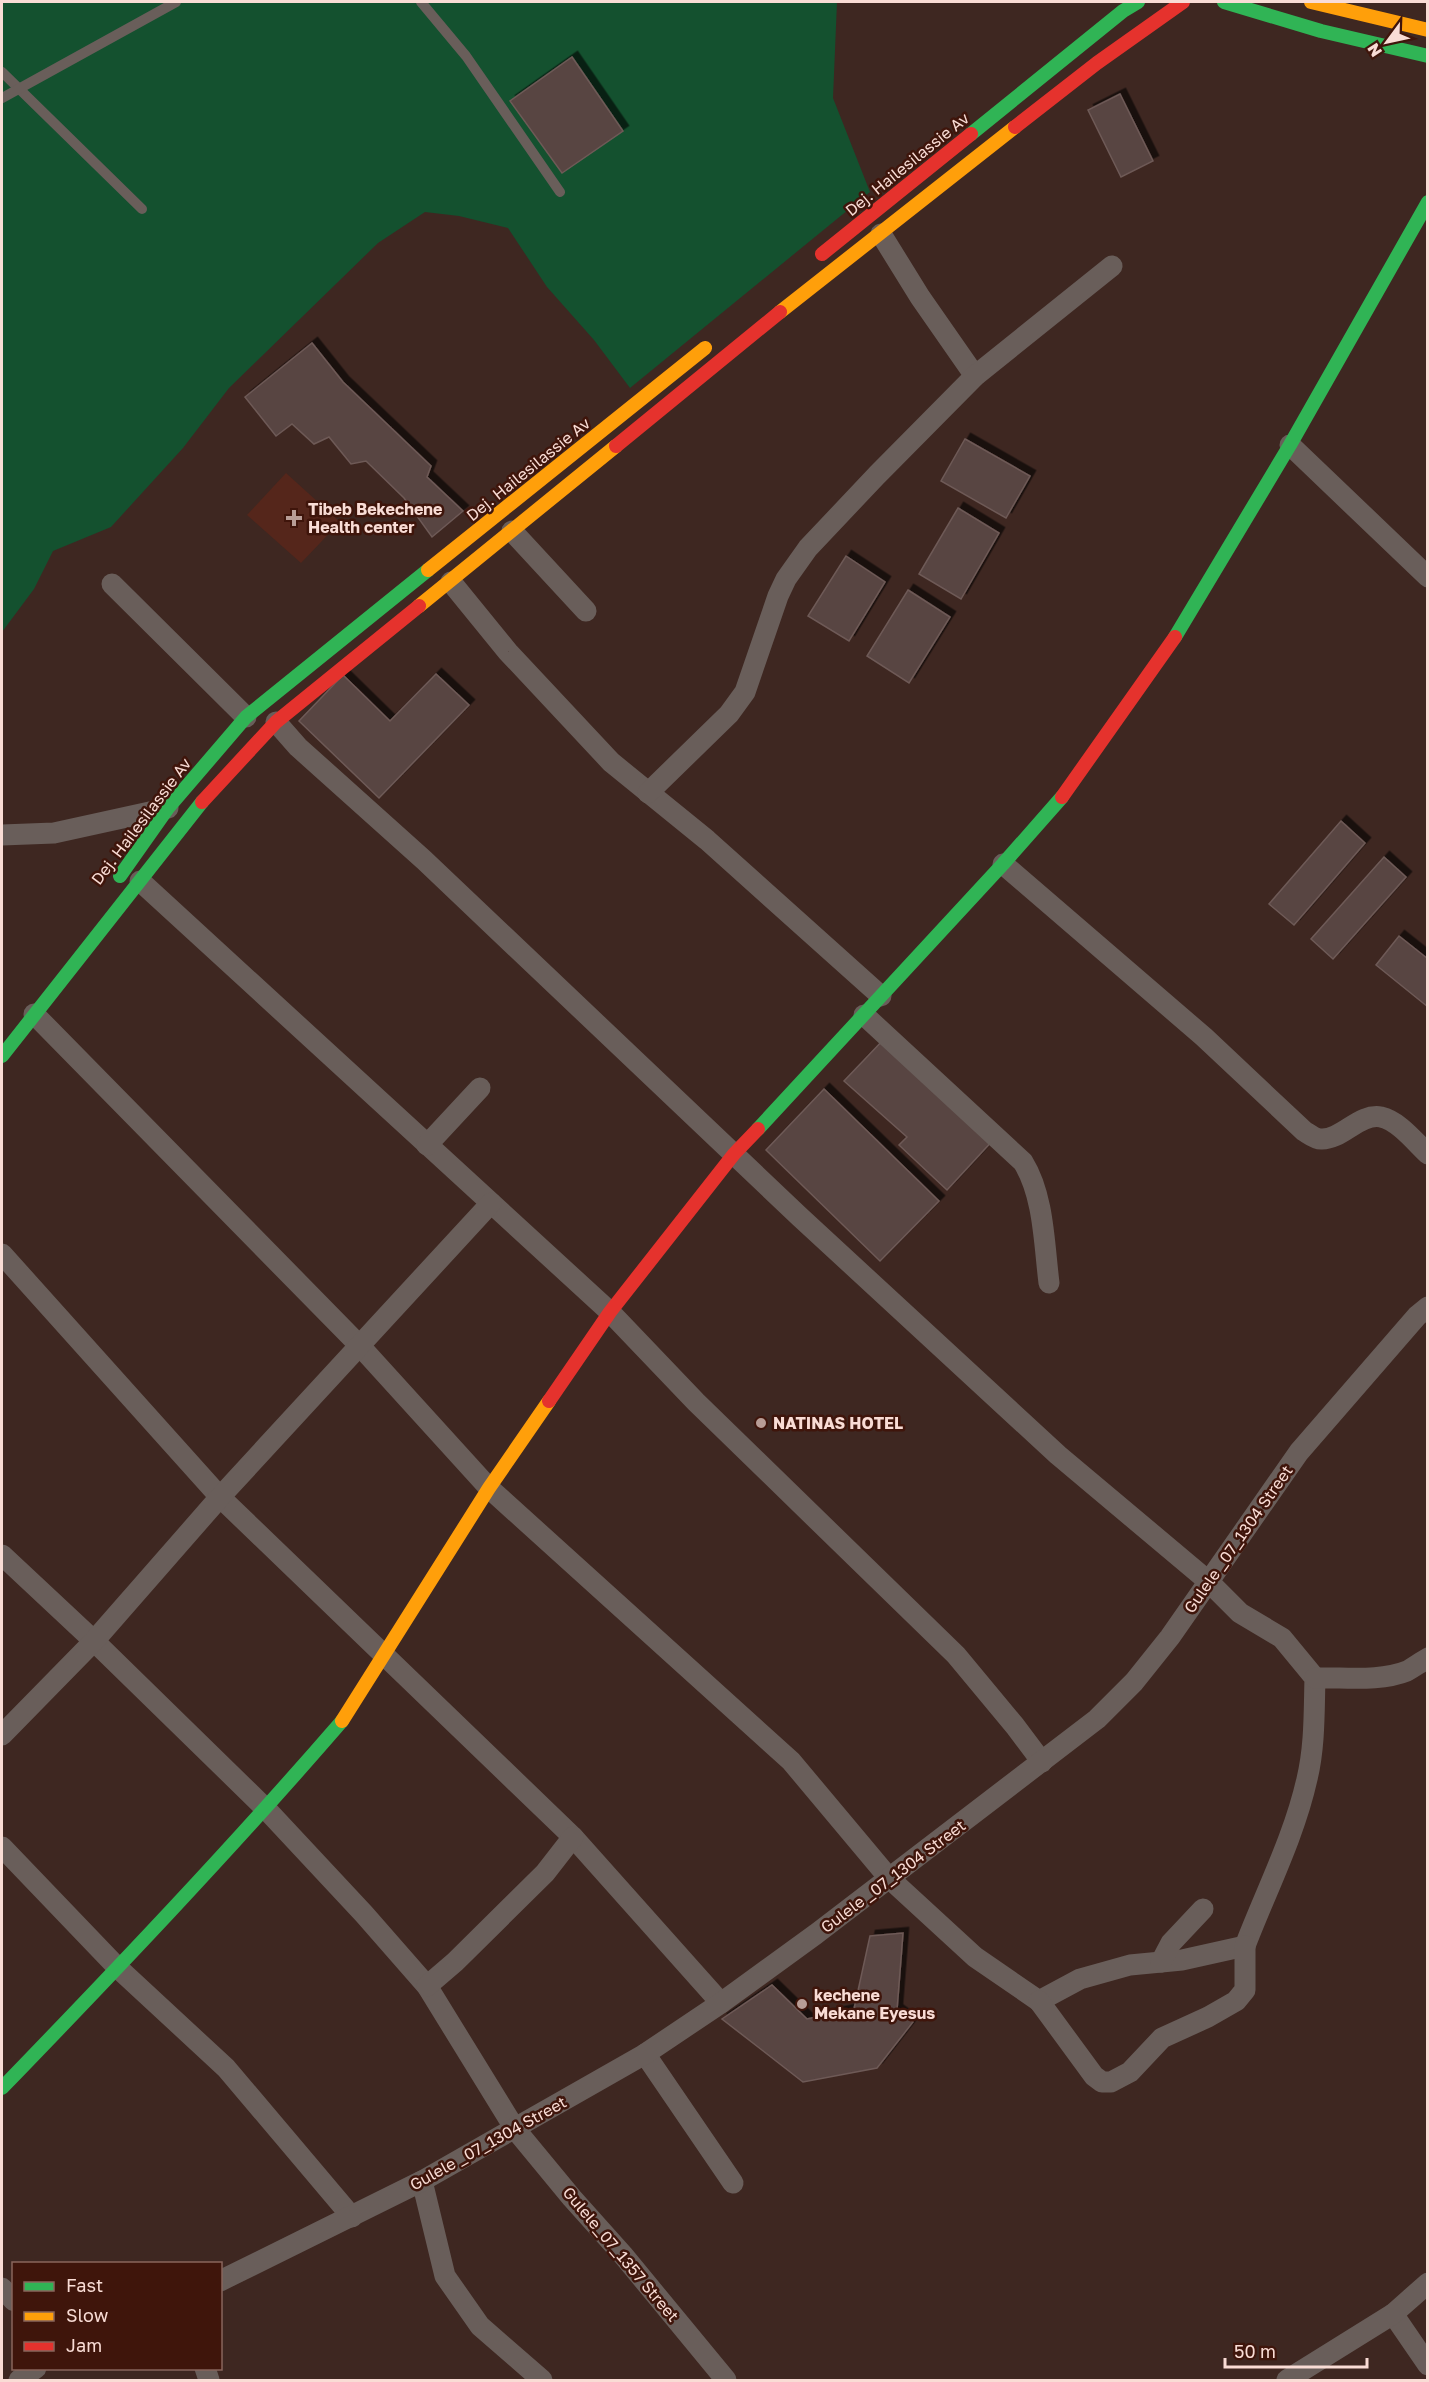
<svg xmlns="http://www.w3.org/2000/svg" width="1429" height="2382" font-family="'Golos Text',sans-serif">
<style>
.built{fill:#55261b}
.green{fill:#14512f}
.building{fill:#584442;stroke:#6e5a57;stroke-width:1.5;filter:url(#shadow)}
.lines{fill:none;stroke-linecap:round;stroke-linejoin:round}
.lane{stroke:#695e5a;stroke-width:10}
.street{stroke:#695e5a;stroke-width:21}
.fast{stroke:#30b455;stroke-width:14}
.slow{stroke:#ff9f0a;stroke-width:14}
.jam{stroke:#e5322d;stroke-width:14}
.poi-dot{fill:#b89d96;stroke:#3f150b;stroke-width:2}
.labels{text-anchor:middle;stroke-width:5;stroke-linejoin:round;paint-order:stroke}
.street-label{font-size:16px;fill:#f9dcd5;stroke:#3f150b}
.poi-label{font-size:16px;font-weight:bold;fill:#f9dcd5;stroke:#3f150b;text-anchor:start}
</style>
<defs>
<filter id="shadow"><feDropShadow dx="5.5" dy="-5.5" stdDeviation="0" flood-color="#0009"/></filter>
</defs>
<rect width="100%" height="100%" fill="#3e2721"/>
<!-- built -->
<polygon class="built" points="286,473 340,522 301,563 247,515"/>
<!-- green -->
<polygon class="green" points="2,2 837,2 833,98 870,192 630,388 594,340 547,287 508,228 459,216 425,212 378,243 229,388 183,448 111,527 53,551 34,589 2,632"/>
<!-- building -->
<g class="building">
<polygon points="572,57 623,131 562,173 510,101"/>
<polygon points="1120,94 1153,161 1121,177 1088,110"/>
<polygon points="312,343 343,382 431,466 427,477 463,511 432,537 404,498 366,461 351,464 329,437 314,444 292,424 276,436 245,397"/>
<polygon points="965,439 1030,476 1006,518 941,481"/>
<polygon points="958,508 999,533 961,599 919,574"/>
<polygon points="846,556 885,582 849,641 808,616"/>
<polygon points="908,590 950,617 909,683 867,656"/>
<polygon points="436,674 469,705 379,798 299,721 343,675 390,721"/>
<polygon points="1341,821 1365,843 1294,925 1269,904"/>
<polygon points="1384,857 1406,877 1333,959 1311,939"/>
<polygon points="1399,936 1428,959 1428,1007 1376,965"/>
<polygon points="886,1037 995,1138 947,1190 899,1145 907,1137 844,1081"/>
<polygon points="824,1089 939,1201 880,1261 766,1150"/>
<polygon points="903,1933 897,2010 913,2022 877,2068 803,2082 722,2019 772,1985 807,2019 854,2009 870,1936"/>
</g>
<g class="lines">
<!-- lane -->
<g class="lane">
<polyline points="421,2 466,56 560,192"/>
<polyline points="2,72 142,209"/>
<polyline points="2,98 176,2"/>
</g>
<!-- street -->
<g class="street">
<polyline points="881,234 920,297 975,376"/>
<polyline points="1290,445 1428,577"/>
<polyline points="512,531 586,611"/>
<polyline points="451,582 508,652 611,762 707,840 881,996"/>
<polyline points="112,584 246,717"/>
<polyline points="648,793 729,714 745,692 778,596 786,579 808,548 877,475 975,376 1112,266"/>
<polyline points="2,835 54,833 168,808"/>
<path d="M1003 864 1204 1037 1304 1131C1309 1134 1315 1139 1321 1139 1342 1140 1359 1113 1381 1117 1399 1121 1415 1142 1428 1154"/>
<polyline points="140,881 610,1312 696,1402 956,1655 1015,1726 1042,1762"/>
<path d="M34 1014 360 1346 489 1488 791 1761 889 1878 975 1957 1039 2001 1080 1979 1130 1965 1182 1960 1245 1946C1266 1891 1294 1837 1307 1779 1315 1746 1314 1711 1315 1678L1282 1638 1240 1613 1208 1581 1058 1455 800 1217 424 860 298 747 276 722"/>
<path d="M864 1015 1023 1162C1044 1196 1044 1243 1049 1283"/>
<polyline points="427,1145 480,1088"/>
<polyline points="2,1254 220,1497 573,1837 721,2003"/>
<polyline points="2,1555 94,1641 266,1809 364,1914 427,1986 515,2129 572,2198 623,2255 726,2380"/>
<path d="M1315 1678C1344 1677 1380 1682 1407 1671 1414 1667 1421 1662 1428 1658"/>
<polyline points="2,1735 94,1641 220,1497 491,1203"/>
<polyline points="2,1847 118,1968 226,2068 352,2217"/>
<polyline points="1161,1962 1171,1943 1203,1909"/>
<polyline points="427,1986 455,1962 545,1873 573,1837"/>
<polyline points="1039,2001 1094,2076 1102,2082 1111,2082 1130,2072 1162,2038 1208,2017 1236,2001 1245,1990 1245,1946"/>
<polyline points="645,2054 733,2183"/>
<polyline points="422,2181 445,2276 480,2326 542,2380"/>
<polyline points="220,2281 422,2181 645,2054 721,2003 816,1934 1097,1719 1134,1682 1170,1637 1299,1452 1417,1316 1428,1307"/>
<polyline points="2,2288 14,2301"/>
<polyline points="1393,2314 1428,2365"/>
<polyline points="205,2368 209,2380"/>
<polyline points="19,2380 36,2368"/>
<polyline points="1287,2380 1393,2314 1428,2283"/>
</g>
<!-- fast -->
<g class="fast">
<polyline points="1224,2 1321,31 1428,56"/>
<polyline points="971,134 1123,11 1138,2"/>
<polyline points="1175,637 1290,445 1428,202"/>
<polyline points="120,876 168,808 246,717 428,570"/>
<polyline points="2,1056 202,802"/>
<polyline points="758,1129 1003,864 1062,797"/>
<path d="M2 2088C118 1968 233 1847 342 1721"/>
</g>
<!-- slow -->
<g class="slow">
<polyline points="1311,2 1428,30"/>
<polyline points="780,312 1015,127"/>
<polyline points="428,570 705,348"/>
<polyline points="419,606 616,446"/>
<polyline points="342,1721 489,1488 549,1401"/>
</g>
<!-- jam -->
<g class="jam">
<polyline points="1015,127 1097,63 1183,2"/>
<polyline points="822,254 971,134"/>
<polyline points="616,446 780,312"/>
<polyline points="1062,797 1175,637"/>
<polyline points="202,802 276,722 419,606"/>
<polyline points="549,1401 610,1312 734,1154 758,1129"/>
</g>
</g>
<!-- markers -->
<g class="poi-dot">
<path d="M291 509h6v6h6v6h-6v6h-6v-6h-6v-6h6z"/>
<circle cx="761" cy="1423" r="6"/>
<circle cx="802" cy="2004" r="6"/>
</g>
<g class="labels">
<!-- street labels -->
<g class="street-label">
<text transform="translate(907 164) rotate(-39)" y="6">Dej. Hailesilassie Av</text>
<text transform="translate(528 469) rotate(-39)" y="6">Dej. Hailesilassie Av</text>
<text transform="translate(141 821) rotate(-53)" y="6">Dej. Hailesilassie Av</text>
<text transform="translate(1238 1539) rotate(-55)" y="6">Gulele _07_1304 Street</text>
<text transform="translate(893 1876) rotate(-37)" y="6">Gulele _07_1304 Street</text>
<text transform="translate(488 2143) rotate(-29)" y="6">Gulele _07_1304 Street</text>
<text transform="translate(621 2254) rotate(50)" y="6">Gulele_07_1357 Street</text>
</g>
<!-- poi labels -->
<g class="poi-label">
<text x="308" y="515">Tibeb Bekechene<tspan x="308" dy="18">Health center</tspan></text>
<text x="773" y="1429">NATINAS HOTEL</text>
<text x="814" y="2001">kechene<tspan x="814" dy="18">Mekane Eyesus</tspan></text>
</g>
</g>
<!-- border -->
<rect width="1429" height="2382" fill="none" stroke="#f9dcd5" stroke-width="6"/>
<!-- legend -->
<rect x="12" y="2262" width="210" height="108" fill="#3f150b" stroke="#89655c" stroke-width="1.5"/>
<rect x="24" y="2282" width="30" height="9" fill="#30b455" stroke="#89655c" stroke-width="1.5"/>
<text x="66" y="2292" font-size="18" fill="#f9dcd5">Fast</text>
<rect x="24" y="2312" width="30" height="9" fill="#ff9f0a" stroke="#89655c" stroke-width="1.5"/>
<text x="66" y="2322" font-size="18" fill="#f9dcd5">Slow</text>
<rect x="24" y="2342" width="30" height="9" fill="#e5322d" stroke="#89655c" stroke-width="1.5"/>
<text x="66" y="2352" font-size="18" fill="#f9dcd5">Jam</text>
<!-- north arrow -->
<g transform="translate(1387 42) rotate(237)" stroke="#3f150b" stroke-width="4.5" paint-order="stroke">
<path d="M0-4.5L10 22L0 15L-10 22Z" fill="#f9dcd5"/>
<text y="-9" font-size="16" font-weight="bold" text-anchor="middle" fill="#f9dcd5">N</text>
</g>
<!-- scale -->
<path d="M1225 2358v9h142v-9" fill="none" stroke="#f9dcd5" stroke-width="3"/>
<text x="1234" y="2358" font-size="18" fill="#f9dcd5" stroke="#3f150b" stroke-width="4.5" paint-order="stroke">50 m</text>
</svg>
